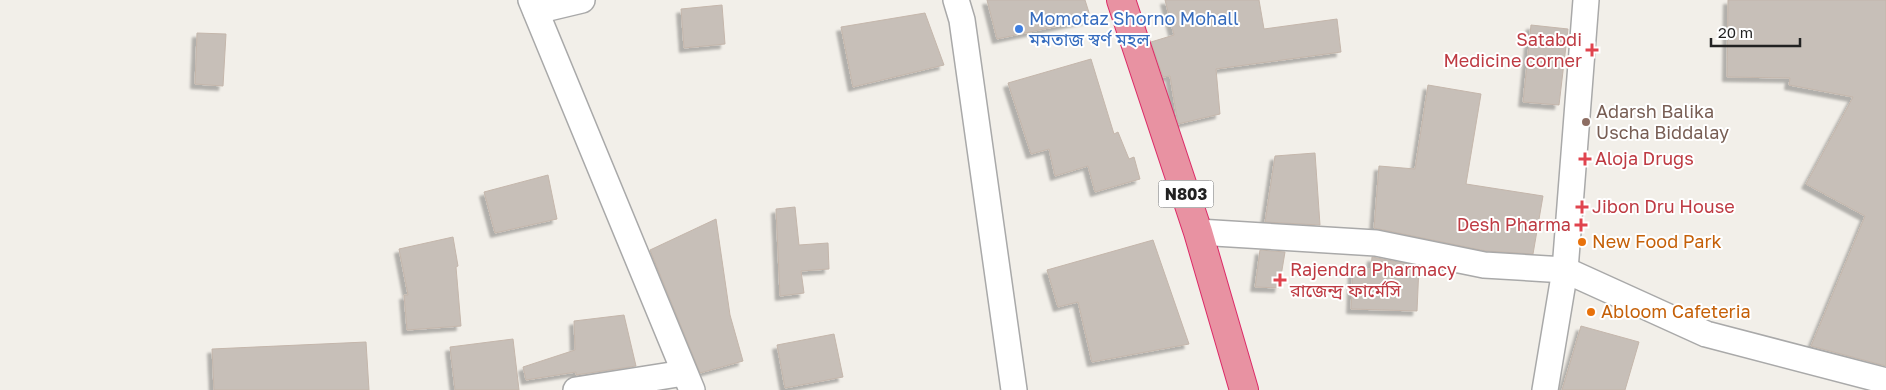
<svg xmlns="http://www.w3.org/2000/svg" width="1886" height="390" font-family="'Golos Text','Noto Sans Bengali',sans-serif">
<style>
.building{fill:#c7bfb8;stroke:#c4b6ab;filter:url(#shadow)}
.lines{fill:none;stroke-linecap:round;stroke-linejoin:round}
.street-casing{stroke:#a9a9a9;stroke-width:28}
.highway-casing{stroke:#dc2a67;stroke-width:30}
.street{stroke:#fff;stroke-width:25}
.highway{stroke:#e892a2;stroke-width:28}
.shop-dot{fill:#3f7fe0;stroke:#fff;stroke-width:2}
.health-dot{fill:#e0444e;stroke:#fff;stroke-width:2}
.education-dot{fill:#8d6e63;stroke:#fff;stroke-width:2}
.food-dot{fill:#e8710a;stroke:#fff;stroke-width:2}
.labels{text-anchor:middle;stroke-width:4;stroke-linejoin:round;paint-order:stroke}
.shield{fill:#fff;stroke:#646464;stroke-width:1}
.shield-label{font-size:16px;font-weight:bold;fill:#222}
.shop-label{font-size:18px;fill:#366cbe;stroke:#fff;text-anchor:start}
.health-label{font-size:18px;fill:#be3a42;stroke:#fff;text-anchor:start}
.education-label{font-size:18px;fill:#785e54;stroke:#fff;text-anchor:start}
.food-label{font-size:18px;fill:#c56008;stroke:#fff;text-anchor:start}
</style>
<defs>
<filter id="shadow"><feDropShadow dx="-4.5" dy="4.5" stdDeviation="1" flood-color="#0004"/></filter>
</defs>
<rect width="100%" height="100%" fill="#f2efe9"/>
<!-- building -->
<g class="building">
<polygon points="987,0 1085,0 1091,19 997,39"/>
<polygon points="1165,0 1259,0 1264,29 1337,19 1341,52 1216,69 1220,114 1178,124 1170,76 1163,77 1151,42 1174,35"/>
<polygon points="1728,0 1886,0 1886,366 1811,346 1865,216 1806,184 1853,97 1789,85 1790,78 1727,77"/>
<polygon points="722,5 725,44 684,48 681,9"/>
<polygon points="925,13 944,65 853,87 841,27"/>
<polygon points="1531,25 1568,29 1559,105 1523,102"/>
<polygon points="197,33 226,34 223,86 195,84"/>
<polygon points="1091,59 1114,134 1118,132 1129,159 1134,157 1140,179 1095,192 1088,166 1055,176 1049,149 1031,154 1008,83"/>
<polygon points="1428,85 1481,94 1466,184 1543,196 1533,254 1486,251 1374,228 1379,166 1415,169"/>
<polygon points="1315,153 1320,225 1265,222 1275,156"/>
<polygon points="548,175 557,219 495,233 484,192"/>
<polygon points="795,207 799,245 828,243 829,269 801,271 804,293 780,296 776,209"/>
<polygon points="716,219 730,315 743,361 700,373 650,250"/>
<polygon points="453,237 458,266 456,267 461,326 407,330 404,295 408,295 399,249"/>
<polygon points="1153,240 1189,344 1092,362 1078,302 1058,307 1047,270"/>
<polygon points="1260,250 1285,252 1279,288 1255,287"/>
<polygon points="1372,257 1419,266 1417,311 1351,309 1353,268 1371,269"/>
<polygon points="624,315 636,366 576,375 576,372 526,380 523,367 575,350 574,321"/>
<polygon points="1581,326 1639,342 1625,390 1562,390"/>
<polygon points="834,334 843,377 785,388 777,345"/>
<polygon points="513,339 519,390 455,390 450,347"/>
<polygon points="366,342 369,390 214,390 212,349"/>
</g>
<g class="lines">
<defs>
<g id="street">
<polyline points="531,0 692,390"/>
<polyline points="956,0 962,20 1014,390"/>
<polyline points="536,11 582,0"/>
<polyline points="1198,232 1376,243 1484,265 1565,270 1706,334 1886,381"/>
<polyline points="576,390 684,373"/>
<polyline points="1545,390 1565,270 1586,0"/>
</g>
<polyline id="highway" points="1121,0 1198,232 1244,390"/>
</defs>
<!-- street casing -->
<use href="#street" class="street-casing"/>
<!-- highway casing -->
<use href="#highway" class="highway-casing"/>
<!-- street -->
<use href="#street" class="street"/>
<!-- highway -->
<use href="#highway" class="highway"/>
</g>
<!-- markers -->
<circle class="shop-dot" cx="1019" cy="29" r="5"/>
<g class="health-dot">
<path d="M1589.5 42.5h5v5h5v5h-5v5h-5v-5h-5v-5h5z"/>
<path d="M1582.5 151.5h5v5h5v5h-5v5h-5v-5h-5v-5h5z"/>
<path d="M1579.5 199.5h5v5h5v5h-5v5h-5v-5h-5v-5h5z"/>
<path d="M1578.5 217.5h5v5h5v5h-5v5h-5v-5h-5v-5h5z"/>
<path d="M1277.5 272.5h5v5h5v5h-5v5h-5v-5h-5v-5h5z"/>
</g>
<circle class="education-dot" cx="1586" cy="122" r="5"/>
<g class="food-dot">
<circle cx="1582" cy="242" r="5"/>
<circle cx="1591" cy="312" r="5"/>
</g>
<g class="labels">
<!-- shield labels -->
<rect class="shield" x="1158.5" y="180.5" width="55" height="27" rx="4"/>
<g class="shield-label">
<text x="1186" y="200">N803</text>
</g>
<!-- shop labels -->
<g class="shop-label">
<text x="1029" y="25">Momotaz Shorno Mohall<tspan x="1029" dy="21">মমতাজ স্বর্ণ মহল</tspan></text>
</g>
<!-- health labels -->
<g class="health-label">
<text x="1582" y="46" text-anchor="end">Satabdi<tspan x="1582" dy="21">Medicine corner</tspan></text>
<text x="1595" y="165">Aloja Drugs</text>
<text x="1592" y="213">Jibon Dru House</text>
<text x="1571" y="231" text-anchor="end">Desh Pharma</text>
<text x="1290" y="276">Rajendra Pharmacy<tspan x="1290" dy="21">রাজেন্দ্র ফার্মেসি</tspan></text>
</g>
<!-- education labels -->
<g class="education-label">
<text x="1596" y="118">Adarsh Balika<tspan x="1596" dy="21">Uscha Biddalay</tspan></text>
</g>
<!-- food labels -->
<g class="food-label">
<text x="1592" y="248">New Food Park</text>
<text x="1601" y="318">Abloom Cafeteria</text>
</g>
</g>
<!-- scale -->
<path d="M1711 38v8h89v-8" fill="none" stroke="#222222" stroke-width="2.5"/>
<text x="1718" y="38" font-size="15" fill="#222222" stroke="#ffffff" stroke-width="4" paint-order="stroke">20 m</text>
</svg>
